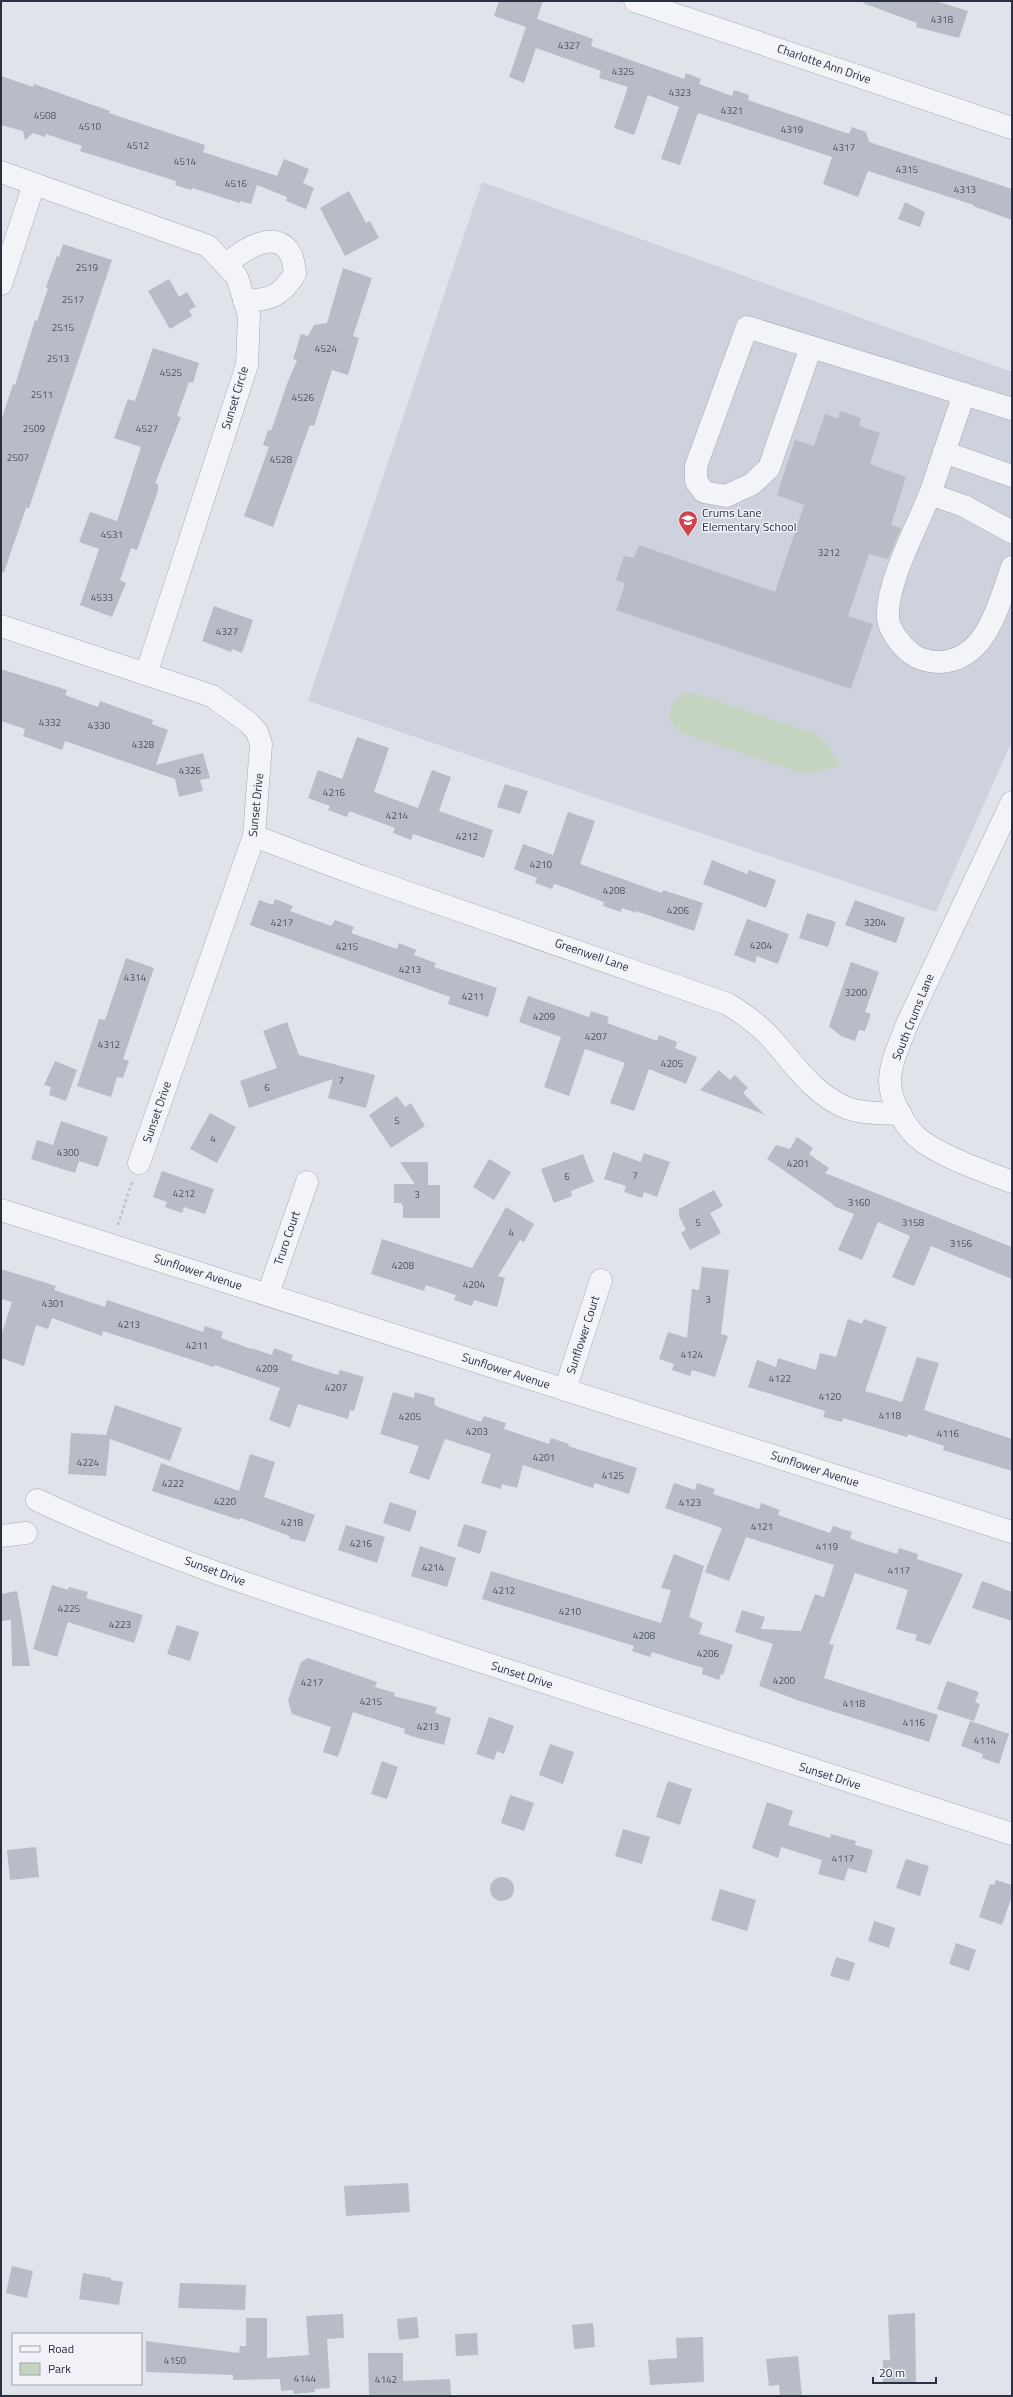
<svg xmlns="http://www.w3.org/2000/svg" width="1013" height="2397" font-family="'Titillium Web',sans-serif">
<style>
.built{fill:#ced2dc}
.green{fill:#c4d4c1}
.building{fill:#b7bcc7}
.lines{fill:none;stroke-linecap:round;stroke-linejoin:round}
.minor-casing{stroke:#a5aab4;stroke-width:23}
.path{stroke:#bec1c9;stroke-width:2.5;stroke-dasharray:3 3;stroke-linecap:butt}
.minor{stroke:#f3f4f8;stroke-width:22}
.labels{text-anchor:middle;stroke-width:3;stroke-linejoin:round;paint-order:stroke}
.number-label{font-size:10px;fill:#4c5363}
.street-label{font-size:12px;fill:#283042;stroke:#f0f2f7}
.poi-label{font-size:12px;fill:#283042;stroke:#f0f2f7;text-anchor:start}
</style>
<rect width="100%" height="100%" fill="#e0e3ea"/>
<!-- built -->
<polygon class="built" points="482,182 1012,372 1012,741 936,912 308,701"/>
<!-- green -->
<path class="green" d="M687 693 698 694 816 734 826 743 840 764 836 767 804 774 684 734C663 725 666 700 687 693Z"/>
<!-- building -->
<g class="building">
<polygon points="499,1 543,1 537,19 593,39 591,46 684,79 686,73 701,79 699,84 732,96 734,90 749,95 748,100 849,134 852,127 866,132 869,142 1012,189 1012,220 973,206 974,205 868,171 858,197 823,184 832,157 698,113 680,165 661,159 679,107 648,95 634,135 614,128 628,87 599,78 601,71 536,48 524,83 509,77 526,27 494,16"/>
<polygon points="864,1 936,1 968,11 959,38 916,27 917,23 863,3"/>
<polygon points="1,76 33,87 34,84 110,111 109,113 205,145 203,152 277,176 284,159 309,169 303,183 314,188 306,209 286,201 287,197 257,185 251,204 240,201 240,203 192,188 191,190 175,185 176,181 80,151 82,146 46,134 45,137 33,133 25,140 23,131 1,125"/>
<polygon points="349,191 366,223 370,221 379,238 345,256 320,208"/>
<polygon points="905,202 925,212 920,227 898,219"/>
<polygon points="63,244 112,260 29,508 26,508 4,572 1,572 1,421 13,384 15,385 35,320 37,321 48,288 46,287 57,256 59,257"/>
<polygon points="343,268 372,278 353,336 359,338 348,375 332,370 314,426 310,425 273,527 244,516 269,447 263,445 268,430 271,431 287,384 297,360 293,359 301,334 308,336 314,325 327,323"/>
<polygon points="169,279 179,297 187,292 196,307 189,310 192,316 170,329 148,291"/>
<polygon points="153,348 199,363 193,383 189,382 177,416 181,417 155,483 158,484 158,491 137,550 131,548 120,580 126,583 112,617 80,605 99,549 79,542 90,512 117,521 141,447 114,438 128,399 135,401"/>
<polygon points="840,411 861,418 859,426 880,433 870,464 906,477 891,525 901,528 888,559 869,554 848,616 873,624 851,689 616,610 625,584 616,580 624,556 634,558 639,545 775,592 804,505 777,495 795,440 814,446 825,414 838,419"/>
<polygon points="214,606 253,620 242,653 232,649 231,652 202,641"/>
<polygon points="1,669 67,690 65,695 98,707 100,701 153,720 152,724 168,730 156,765 203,753 210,778 200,780 203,791 179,797 175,779 65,741 62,750 23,736 25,729 1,721"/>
<polygon points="357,737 389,748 374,792 418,808 432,770 451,777 439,811 493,830 484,858 413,834 411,840 393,833 395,828 352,812 349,812 347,817 328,810 330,806 308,798 318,770 342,779"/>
<polygon points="505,784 528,791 520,814 497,807"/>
<polygon points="568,812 595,821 580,864 662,893 663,890 703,903 694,931 636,911 636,913 622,908 621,912 603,906 604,902 558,885 554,884 552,889 535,883 537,878 514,869 523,844 553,855"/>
<polygon points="712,860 747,874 749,870 776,880 766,908 703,884"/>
<polygon points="275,899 293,906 290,911 331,926 335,920 354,927 351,933 397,949 399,943 416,950 414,955 436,963 434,967 497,988 488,1017 448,1004 450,997 250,925 259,900 273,905"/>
<polygon points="855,900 905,918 896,943 845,925"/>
<polygon points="807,913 836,922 828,947 799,938"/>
<polygon points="747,919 789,934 778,964 757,956 755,963 734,955"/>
<polygon points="126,958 154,968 123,1059 129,1061 123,1078 117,1077 111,1097 77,1086 99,1019 105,1020"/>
<polygon points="851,962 879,972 865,1012 871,1014 865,1031 859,1030 855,1041 841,1036 829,1026"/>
<polygon points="528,996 589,1017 591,1011 609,1017 607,1023 657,1041 659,1035 677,1042 675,1048 697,1057 686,1084 649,1069 634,1111 610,1103 625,1063 585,1049 569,1096 544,1087 561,1037 519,1022"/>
<polygon points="287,1022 299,1055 375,1075 366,1108 328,1098 333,1079 249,1108 240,1081 277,1068 263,1031"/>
<polygon points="55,1061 77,1070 66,1101 49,1095 51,1087 44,1085"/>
<polygon points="719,1070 730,1080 735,1075 748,1088 743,1093 765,1115 700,1090"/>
<polygon points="397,1096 405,1107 411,1103 425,1126 391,1148 369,1115"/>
<polygon points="210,1113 236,1127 217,1163 190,1149"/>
<polygon points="61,1121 108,1137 98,1167 79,1161 75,1173 31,1159 37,1140 53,1145"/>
<polygon points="797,1137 813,1148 809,1154 829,1168 825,1173 1012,1247 1012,1279 931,1246 914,1286 892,1277 910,1236 878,1222 862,1260 838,1250 854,1214 833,1206 834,1205 767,1159 776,1145 790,1149"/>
<polygon points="613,1152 641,1162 644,1153 670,1162 657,1197 644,1192 642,1198 624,1192 626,1186 604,1179"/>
<polygon points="583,1154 594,1182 571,1191 572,1196 554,1203 541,1169"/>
<polygon points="489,1159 511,1172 494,1200 473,1187"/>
<polygon points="400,1162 428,1162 428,1185 440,1185 440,1218 403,1218 403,1206 401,1203 394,1203 394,1184 415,1184"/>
<polygon points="162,1171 214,1189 205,1214 184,1207 182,1213 165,1207 167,1202 153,1197"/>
<polygon points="714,1190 723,1206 710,1213 721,1233 690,1250 681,1233 686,1230 679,1216 679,1209"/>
<polygon points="506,1207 534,1224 524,1242 520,1240 498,1276 505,1278 497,1307 474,1300 472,1306 454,1300 456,1295 426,1285 424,1291 371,1274 382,1239 472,1268"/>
<polygon points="702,1267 729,1270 721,1334 728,1336 715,1377 692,1370 690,1376 672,1370 674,1364 659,1359 668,1332 687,1338 692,1289 699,1290"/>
<polygon points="1,1269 56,1286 54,1290 105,1307 107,1300 203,1332 205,1326 223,1332 221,1338 251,1349 251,1348 272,1355 274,1348 293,1355 291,1360 309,1366 338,1375 340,1370 364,1377 354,1411 350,1410 348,1419 298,1404 290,1428 269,1420 280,1388 215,1365 214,1367 103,1331 102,1336 52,1318 48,1329 36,1325 24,1366 1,1358 1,1336 12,1302 1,1299"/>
<polygon points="848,1319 862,1324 864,1319 887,1327 865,1391 902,1402 917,1357 939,1363 924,1410 1012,1439 1012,1471 943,1450 944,1446 908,1434 907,1437 843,1418 842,1422 823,1417 825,1411 748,1387 757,1360 776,1367 778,1358 816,1370 820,1353 836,1357"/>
<polygon points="393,1392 414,1398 415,1392 435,1398 434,1404 438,1407 481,1422 484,1416 506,1423 504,1429 549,1444 551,1438 569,1444 568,1446 637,1468 629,1494 595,1483 593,1488 523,1465 517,1488 502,1484 501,1489 481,1483 491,1454 445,1439 429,1480 409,1473 419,1446 380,1434"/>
<polygon points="115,1405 182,1428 170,1461 110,1439 106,1476 68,1474 71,1433 106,1435"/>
<polygon points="250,1454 275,1462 264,1497 315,1515 305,1542 289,1538 290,1536 240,1518 239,1520 152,1491 161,1463 239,1491"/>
<polygon points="674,1483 695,1490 697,1483 715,1489 713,1494 759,1509 761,1503 780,1510 778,1515 830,1533 833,1526 852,1532 850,1538 854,1540 897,1554 899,1548 918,1554 917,1559 963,1574 930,1645 915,1640 917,1635 896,1629 908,1590 855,1573 829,1644 834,1645 824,1678 938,1715 929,1742 800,1701 759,1686 773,1644 735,1632 742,1610 765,1617 761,1629 801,1631 815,1594 824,1597 834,1565 746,1537 729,1581 705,1572 722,1528 665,1508"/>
<polygon points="390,1502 417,1511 410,1532 383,1523"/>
<polygon points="464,1524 487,1531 480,1554 457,1546"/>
<polygon points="346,1525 385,1537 377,1563 338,1550"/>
<polygon points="420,1546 456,1558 447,1587 411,1576"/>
<polygon points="674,1554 704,1566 689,1617 703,1623 699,1634 733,1645 723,1675 721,1674 719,1680 702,1674 703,1668 652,1652 650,1657 632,1651 634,1646 482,1599 491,1571 661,1623 671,1590 661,1588"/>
<polygon points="982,1581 1012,1592 1012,1621 972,1608"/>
<polygon points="52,1585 68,1590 69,1587 88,1592 86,1598 143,1615 134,1643 68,1622 57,1657 33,1649"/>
<polygon points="17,1591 22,1618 30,1666 12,1666 11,1620 1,1621 1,1594"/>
<polygon points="177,1625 199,1632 190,1661 167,1654"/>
<polygon points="308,1658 377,1682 375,1687 395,1693 394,1696 437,1707 435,1713 451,1718 444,1745 411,1736 404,1733 405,1729 353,1712 338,1757 323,1752 331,1727 292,1714 288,1700 301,1662"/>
<polygon points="947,1681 979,1692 975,1702 980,1704 974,1721 937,1709"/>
<polygon points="489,1717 514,1726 504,1754 497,1751 494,1760 476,1754"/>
<polygon points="970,1721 1009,1734 999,1764 982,1758 983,1754 961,1746"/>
<polygon points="550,1744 574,1752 563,1784 539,1775"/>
<polygon points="382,1761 398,1767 387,1799 371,1794"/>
<polygon points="668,1781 692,1789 680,1825 656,1817"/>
<polygon points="510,1795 534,1803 524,1831 501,1823"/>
<polygon points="767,1802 793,1811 788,1825 830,1838 831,1834 856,1841 855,1845 873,1850 866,1873 848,1868 844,1881 818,1874 822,1860 781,1847 778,1858 752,1848"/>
<polygon points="623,1829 650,1837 642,1864 615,1856"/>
<polygon points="36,1847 39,1877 10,1880 7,1850"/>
<polygon points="906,1859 929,1866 920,1896 896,1888"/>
<circle cx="502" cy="1889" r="12"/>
<polygon points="996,1880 1012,1885 1012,1896 1002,1925 979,1917 990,1884 994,1885"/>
<polygon points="720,1889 756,1900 747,1931 711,1920"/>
<polygon points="874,1921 895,1928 889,1948 868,1941"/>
<polygon points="956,1943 976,1950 969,1971 949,1964"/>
<polygon points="836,1957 855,1963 849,1981 830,1976"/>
<polygon points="408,2183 410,2212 346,2216 344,2186"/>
<polygon points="12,2266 33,2271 27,2298 6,2293"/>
<polygon points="83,2273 111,2278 111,2280 123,2282 119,2305 79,2299"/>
<polygon points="180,2283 246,2285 245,2310 178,2308"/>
<polygon points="915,2313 916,2383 883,2384 883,2360 890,2360 888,2315"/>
<polygon points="343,2314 344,2338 327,2339 330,2388 315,2389 315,2392 294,2394 293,2390 281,2391 280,2379 233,2380 233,2375 146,2372 146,2341 239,2353 240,2346 246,2346 246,2318 267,2318 267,2358 309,2355 306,2316"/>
<polygon points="417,2317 419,2338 399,2340 397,2319"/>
<polygon points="593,2323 595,2347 574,2349 572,2325"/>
<polygon points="477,2333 478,2355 456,2356 455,2334"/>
<polygon points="703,2337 704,2382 650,2385 648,2360 677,2358 676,2338"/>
<polygon points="368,2353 403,2353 403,2381 450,2379 451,2396 369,2396"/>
<polygon points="798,2356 802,2396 780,2396 779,2385 769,2386 766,2359"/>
</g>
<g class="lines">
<defs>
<g id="minor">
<polyline points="635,1 1012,128"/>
<polyline points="1,172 208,246 237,277 249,315 247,365 146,674"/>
<path d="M226 265C241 251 277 226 291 255 294 260 294 268 295 274 281 296 270 300 244 301"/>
<polyline points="1,284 34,184"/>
<polyline points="811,347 769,468 752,484 726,496 704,492 696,481 696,466 747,327 1012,409"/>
<polyline points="944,452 1012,476"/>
<polyline points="930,494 964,394"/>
<path d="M1012 532 964 506 930 494C917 526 886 584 888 617 888 629 902 647 912 654 920 660 930 662 940 662 987 660 999 603 1012 567"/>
<polyline points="1,626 212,696 249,723 257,732 261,744 254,836 139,1163"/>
<path d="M1012 802 907 1024C901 1041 891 1060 890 1079 889 1100 906 1130 923 1142 946 1158 985 1172 1012 1182"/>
<path d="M254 836 363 877 728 1004C744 1014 758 1024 771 1038 794 1064 813 1094 847 1108 863 1114 884 1113 901 1114"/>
<polyline points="1,1210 1012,1532"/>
<polyline points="268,1294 307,1182"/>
<polyline points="565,1390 601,1280"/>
<path d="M37 1500C165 1560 302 1602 436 1647 627 1710 819 1772 1012 1834"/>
<polyline points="1,1536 26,1533"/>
</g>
</defs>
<!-- minor casing -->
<use href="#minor" class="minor-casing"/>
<!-- path -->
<polyline class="path" points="118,1225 132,1182"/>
<!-- minor -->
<use href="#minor" class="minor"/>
</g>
<!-- icons -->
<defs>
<symbol id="school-pin" viewBox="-11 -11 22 30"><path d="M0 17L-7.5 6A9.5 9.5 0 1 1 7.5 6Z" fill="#d4404c" stroke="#f0f2f7"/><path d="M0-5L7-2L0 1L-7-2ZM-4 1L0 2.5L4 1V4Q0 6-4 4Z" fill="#fff"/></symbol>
</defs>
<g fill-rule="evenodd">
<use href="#school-pin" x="677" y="509" width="22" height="30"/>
</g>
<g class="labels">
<!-- number labels -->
<g class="number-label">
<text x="942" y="23">4318</text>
<text x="569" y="49">4327</text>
<text x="623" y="75">4325</text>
<text x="680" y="96">4323</text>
<text x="732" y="114">4321</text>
<text x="45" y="119">4508</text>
<text x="90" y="130">4510</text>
<text x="792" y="133">4319</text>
<text x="138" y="149">4512</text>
<text x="844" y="151">4317</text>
<text x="185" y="165">4514</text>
<text x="907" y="173">4315</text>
<text x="236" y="187">4516</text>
<text x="965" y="193">4313</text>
<text x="87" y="271">2519</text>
<text x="73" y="303">2517</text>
<text x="63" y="331">2515</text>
<text x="326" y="352">4524</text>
<text x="58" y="362">2513</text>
<text x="171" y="376">4525</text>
<text x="42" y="398">2511</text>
<text x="303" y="401">4526</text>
<text x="34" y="432">2509</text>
<text x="147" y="432">4527</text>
<text x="18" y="461">2507</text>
<text x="281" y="463">4528</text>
<text x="112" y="538">4531</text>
<text x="829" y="556">3212</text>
<text x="102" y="601">4533</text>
<text x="227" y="635">4327</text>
<text x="50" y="726">4332</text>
<text x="99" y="729">4330</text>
<text x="143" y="748">4328</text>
<text x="190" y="774">4326</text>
<text x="334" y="796">4216</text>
<text x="397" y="819">4214</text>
<text x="467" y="840">4212</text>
<text x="541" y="868">4210</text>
<text x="614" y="894">4208</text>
<text x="678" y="914">4206</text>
<text x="282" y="926">4217</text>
<text x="875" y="926">3204</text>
<text x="761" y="949">4204</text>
<text x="347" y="950">4215</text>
<text x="410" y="973">4213</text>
<text x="135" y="981">4314</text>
<text x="856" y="996">3200</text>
<text x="473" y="1000">4211</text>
<text x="544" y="1020">4209</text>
<text x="596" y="1040">4207</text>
<text x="109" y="1048">4312</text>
<text x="672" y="1067">4205</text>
<text x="341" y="1084">7</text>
<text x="267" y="1091">6</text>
<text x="397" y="1124">5</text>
<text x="213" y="1142">4</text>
<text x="68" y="1156">4300</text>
<text x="798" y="1167">4201</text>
<text x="635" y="1179">7</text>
<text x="567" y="1180">6</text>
<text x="184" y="1197">4212</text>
<text x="417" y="1198">3</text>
<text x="859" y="1206">3160</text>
<text x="698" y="1226">5</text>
<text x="913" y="1226">3158</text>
<text x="511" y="1236">4</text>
<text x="961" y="1247">3156</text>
<text x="403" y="1269">4208</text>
<text x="474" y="1288">4204</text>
<text x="708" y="1303">3</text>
<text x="53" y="1307">4301</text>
<text x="129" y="1328">4213</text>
<text x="197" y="1349">4211</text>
<text x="692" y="1358">4124</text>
<text x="267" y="1372">4209</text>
<text x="780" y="1382">4122</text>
<text x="336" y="1391">4207</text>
<text x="830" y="1400">4120</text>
<text x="890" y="1419">4118</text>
<text x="410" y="1420">4205</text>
<text x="477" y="1435">4203</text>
<text x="948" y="1437">4116</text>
<text x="544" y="1461">4201</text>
<text x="88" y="1466">4224</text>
<text x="613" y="1479">4125</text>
<text x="173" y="1487">4222</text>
<text x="225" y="1505">4220</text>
<text x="690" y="1506">4123</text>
<text x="292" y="1526">4218</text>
<text x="762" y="1530">4121</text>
<text x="361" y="1547">4216</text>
<text x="827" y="1550">4119</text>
<text x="433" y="1571">4214</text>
<text x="899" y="1574">4117</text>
<text x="504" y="1594">4212</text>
<text x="69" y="1612">4225</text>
<text x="570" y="1615">4210</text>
<text x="120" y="1628">4223</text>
<text x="644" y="1639">4208</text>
<text x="708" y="1657">4206</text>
<text x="784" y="1684">4200</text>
<text x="312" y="1686">4217</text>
<text x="371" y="1705">4215</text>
<text x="854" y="1707">4118</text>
<text x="914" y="1726">4116</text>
<text x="428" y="1730">4213</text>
<text x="985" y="1744">4114</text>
<text x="843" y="1862">4117</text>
<text x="175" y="2364">4150</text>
<text x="305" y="2382">4144</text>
<text x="386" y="2383">4142</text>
</g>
<!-- street labels -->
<g class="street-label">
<text transform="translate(824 64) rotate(19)" y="4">Charlotte Ann Drive</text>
<text transform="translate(235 398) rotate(-73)" y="4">Sunset Circle</text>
<text transform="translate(256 805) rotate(-84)" y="4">Sunset Drive</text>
<text transform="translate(592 955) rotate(19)" y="4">Greenwell Lane</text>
<text transform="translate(913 1017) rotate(-68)" y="4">South Crums Lane</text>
<text transform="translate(157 1112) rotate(-71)" y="4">Sunset Drive</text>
<text transform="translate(287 1238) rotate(-71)" y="4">Truro Court</text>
<text transform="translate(198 1272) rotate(18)" y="4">Sunflower Avenue</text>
<text transform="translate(583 1335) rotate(-72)" y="4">Sunflower Court</text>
<text transform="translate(506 1371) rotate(18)" y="4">Sunflower Avenue</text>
<text transform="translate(815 1469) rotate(18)" y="4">Sunflower Avenue</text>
<text transform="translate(215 1571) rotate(20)" y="4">Sunset Drive</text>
<text transform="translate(522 1675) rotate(18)" y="4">Sunset Drive</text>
<text transform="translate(830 1776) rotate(18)" y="4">Sunset Drive</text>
</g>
<!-- poi labels -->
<g class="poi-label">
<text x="702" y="517">Crums Lane<tspan x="702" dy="14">Elementary School</tspan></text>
</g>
</g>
<!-- border -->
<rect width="1013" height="2397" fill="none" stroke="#283042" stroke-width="4"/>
<!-- legend -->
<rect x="12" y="2333" width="130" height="52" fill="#f0f2f7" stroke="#a0a4af"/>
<rect x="20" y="2346" width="20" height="6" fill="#f3f4f8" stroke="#a0a4af"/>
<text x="48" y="2353" font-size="12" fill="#283042">Road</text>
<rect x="20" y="2363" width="20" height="12" fill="#c4d4c1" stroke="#a0a4af"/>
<text x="48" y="2373" font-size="12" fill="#283042">Park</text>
<!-- scale -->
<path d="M873 2377v6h63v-6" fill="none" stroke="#283042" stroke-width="2"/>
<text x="879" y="2377" font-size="12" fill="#283042" stroke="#f0f2f7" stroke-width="3" paint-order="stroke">20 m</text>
</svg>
